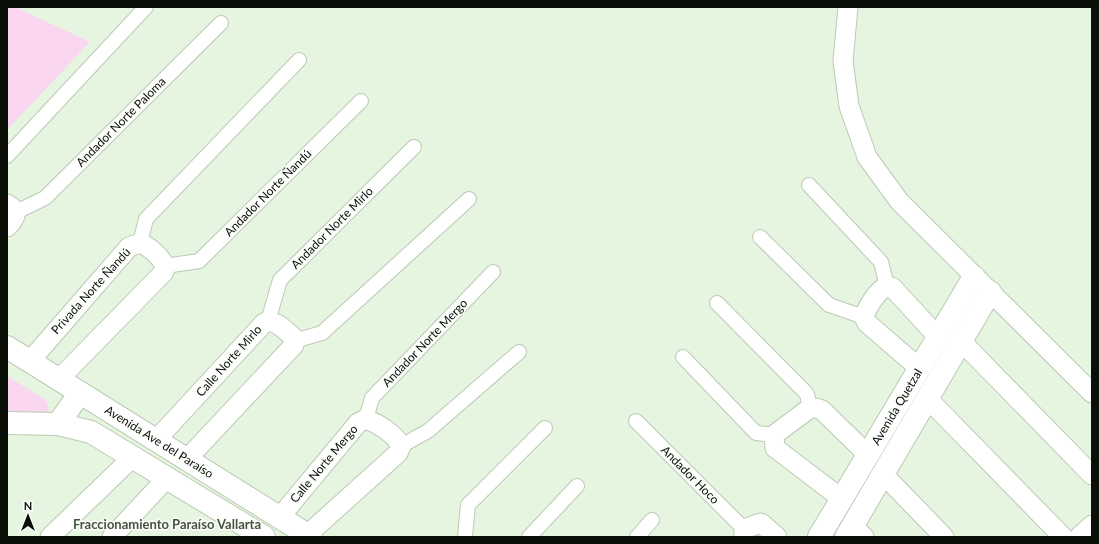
<svg xmlns="http://www.w3.org/2000/svg" width="1099" height="544" font-family="Lato,sans-serif">
<style>
.green{fill:#fad6f1}
.lines{fill:none;stroke-linecap:round;stroke-linejoin:round}
.pedestrian-casing{stroke:#bbcab5;stroke-width:16}
.minor-casing{stroke:#bbcab5;stroke-width:21}
.tertiary-casing{stroke:#bbcab5;stroke-width:24}
.pedestrian{stroke:#fff;stroke-width:14}
.minor{stroke:#fff;stroke-width:19}
.tertiary{stroke:#fff;stroke-width:22}
.labels{text-anchor:middle;stroke-width:3;stroke-linejoin:round;paint-order:stroke}
.street-label{font-size:12px;fill:#0a0f08;stroke:#fbfefa}
.neighbourhood-label{font-size:13px;font-weight:bold;fill:#465340;stroke:#fbfefa}
</style>
<rect width="100%" height="100%" fill="#e6f5df"/>
<!-- green -->
<g class="green">
<polygon points="7,7 15,7 90,42 7,130"/>
<polygon points="7,376 46,400 49,409 46,415 7,417"/>
</g>
<g class="lines">
<defs>
<g id="pedestrian">
<polyline points="7,156 146,7"/>
<polyline points="809,185 881,262 887,286"/>
<polyline points="16,212 45,198 221,23"/>
<polyline points="760,237 829,305 864,317"/>
<polyline points="140,243 146,219 299,60"/>
<polyline points="165,266 199,261 361,101"/>
<polyline points="717,303 807,394 810,408"/>
<polyline points="268,321 280,280 414,147"/>
<polyline points="294,341 322,333 469,199"/>
<polyline points="683,357 756,433 774,435"/>
<polyline points="366,419 372,398 493,272"/>
<polyline points="636,421 744,529"/>
<polyline points="401,446 428,431 519,352"/>
<polyline points="465,537 468,505 545,428"/>
<polyline points="529,537 577,486"/>
<polyline points="637,537 652,520"/>
</g>
<g id="minor">
<polyline points="848,7 843,61 849,106 867,157 899,201 1092,393"/>
<path d="M7 204C20 211 16 218 7 227"/>
<polyline points="960,340 1092,475"/>
<path d="M30 361 129 247 140 243C150 247 160 256 165 266L164 272 59 379"/>
<path d="M919 368 867 323 864 317C867 307 877 291 887 286L892 287 938 337"/>
<polyline points="927,398 1063,537"/>
<path d="M156 440 264 323C274 318 285 330 293 337L294 345 187 459"/>
<polyline points="883,474 944,537"/>
<polyline points="842,499 775,448 774,435 810,408 816,408 822,410 868,455"/>
<path d="M280 517 358 423 366 419C379 424 395 434 401 446L398 453 307 535"/>
<polyline points="853,526 864,537"/>
<polyline points="50,537 133,457"/>
<polyline points="112,537 168,477"/>
<polyline points="744,537 744,529 761,523 777,537"/>
<polyline points="1079,537 1092,525"/>
</g>
<g id="tertiary">
<polyline points="7,347 311,537"/>
<polyline points="7,423 58,424 91,432 264,537"/>
<polyline points="58,424 80,393"/>
<polyline points="819,537 974,277"/>
<polyline points="846,537 990,292"/>
</g>
</defs>
<!-- pedestrian casing -->
<use href="#pedestrian" class="pedestrian-casing"/>
<!-- minor casing -->
<use href="#minor" class="minor-casing"/>
<!-- tertiary casing -->
<use href="#tertiary" class="tertiary-casing"/>
<!-- pedestrian -->
<use href="#pedestrian" class="pedestrian"/>
<!-- minor -->
<use href="#minor" class="minor"/>
<!-- tertiary -->
<use href="#tertiary" class="tertiary"/>
</g>
<g class="labels">
<!-- street labels -->
<g class="street-label">
<text transform="translate(121 122) rotate(-45)" y="4">Andador Norte Paloma</text>
<text transform="translate(268 193) rotate(-45)" y="4">Andador Norte Ñandú</text>
<text transform="translate(332 228) rotate(-45)" y="4">Andador Norte Mirlo</text>
<text transform="translate(91 291) rotate(-48)" y="4">Privada Norte Ñandú</text>
<text transform="translate(425 343) rotate(-46)" y="4">Andador Norte Mergo</text>
<text transform="translate(229 361) rotate(-48)" y="4">Calle Norte Mirlo</text>
<text transform="translate(897 407) rotate(-59)" y="4">Avenida Quetzal</text>
<text transform="translate(159 442) rotate(32)" y="4">Avenida Ave del Paraíso</text>
<text transform="translate(324 464) rotate(-50)" y="4">Calle Norte Mergo</text>
<text transform="translate(690 475) rotate(45)" y="4">Andador Hoco</text>
</g>
<!-- neighbourhood labels -->
<g class="neighbourhood-label">
<text x="167" y="529">Fraccionamiento Paraíso Vallarta</text>
</g>
</g>
<!-- border -->
<rect width="1099" height="544" fill="none" stroke="#0a0f08" stroke-width="16"/>
<!-- north arrow -->
<g transform="translate(28 516)" stroke="#fbfefa" stroke-width="3" paint-order="stroke">
<path d="M0-3L7 15L0 10L-7 15Z" fill="#0a0f08"/>
<text y="-6" font-size="11" font-weight="bold" text-anchor="middle" fill="#0a0f08">N</text>
</g>
</svg>
